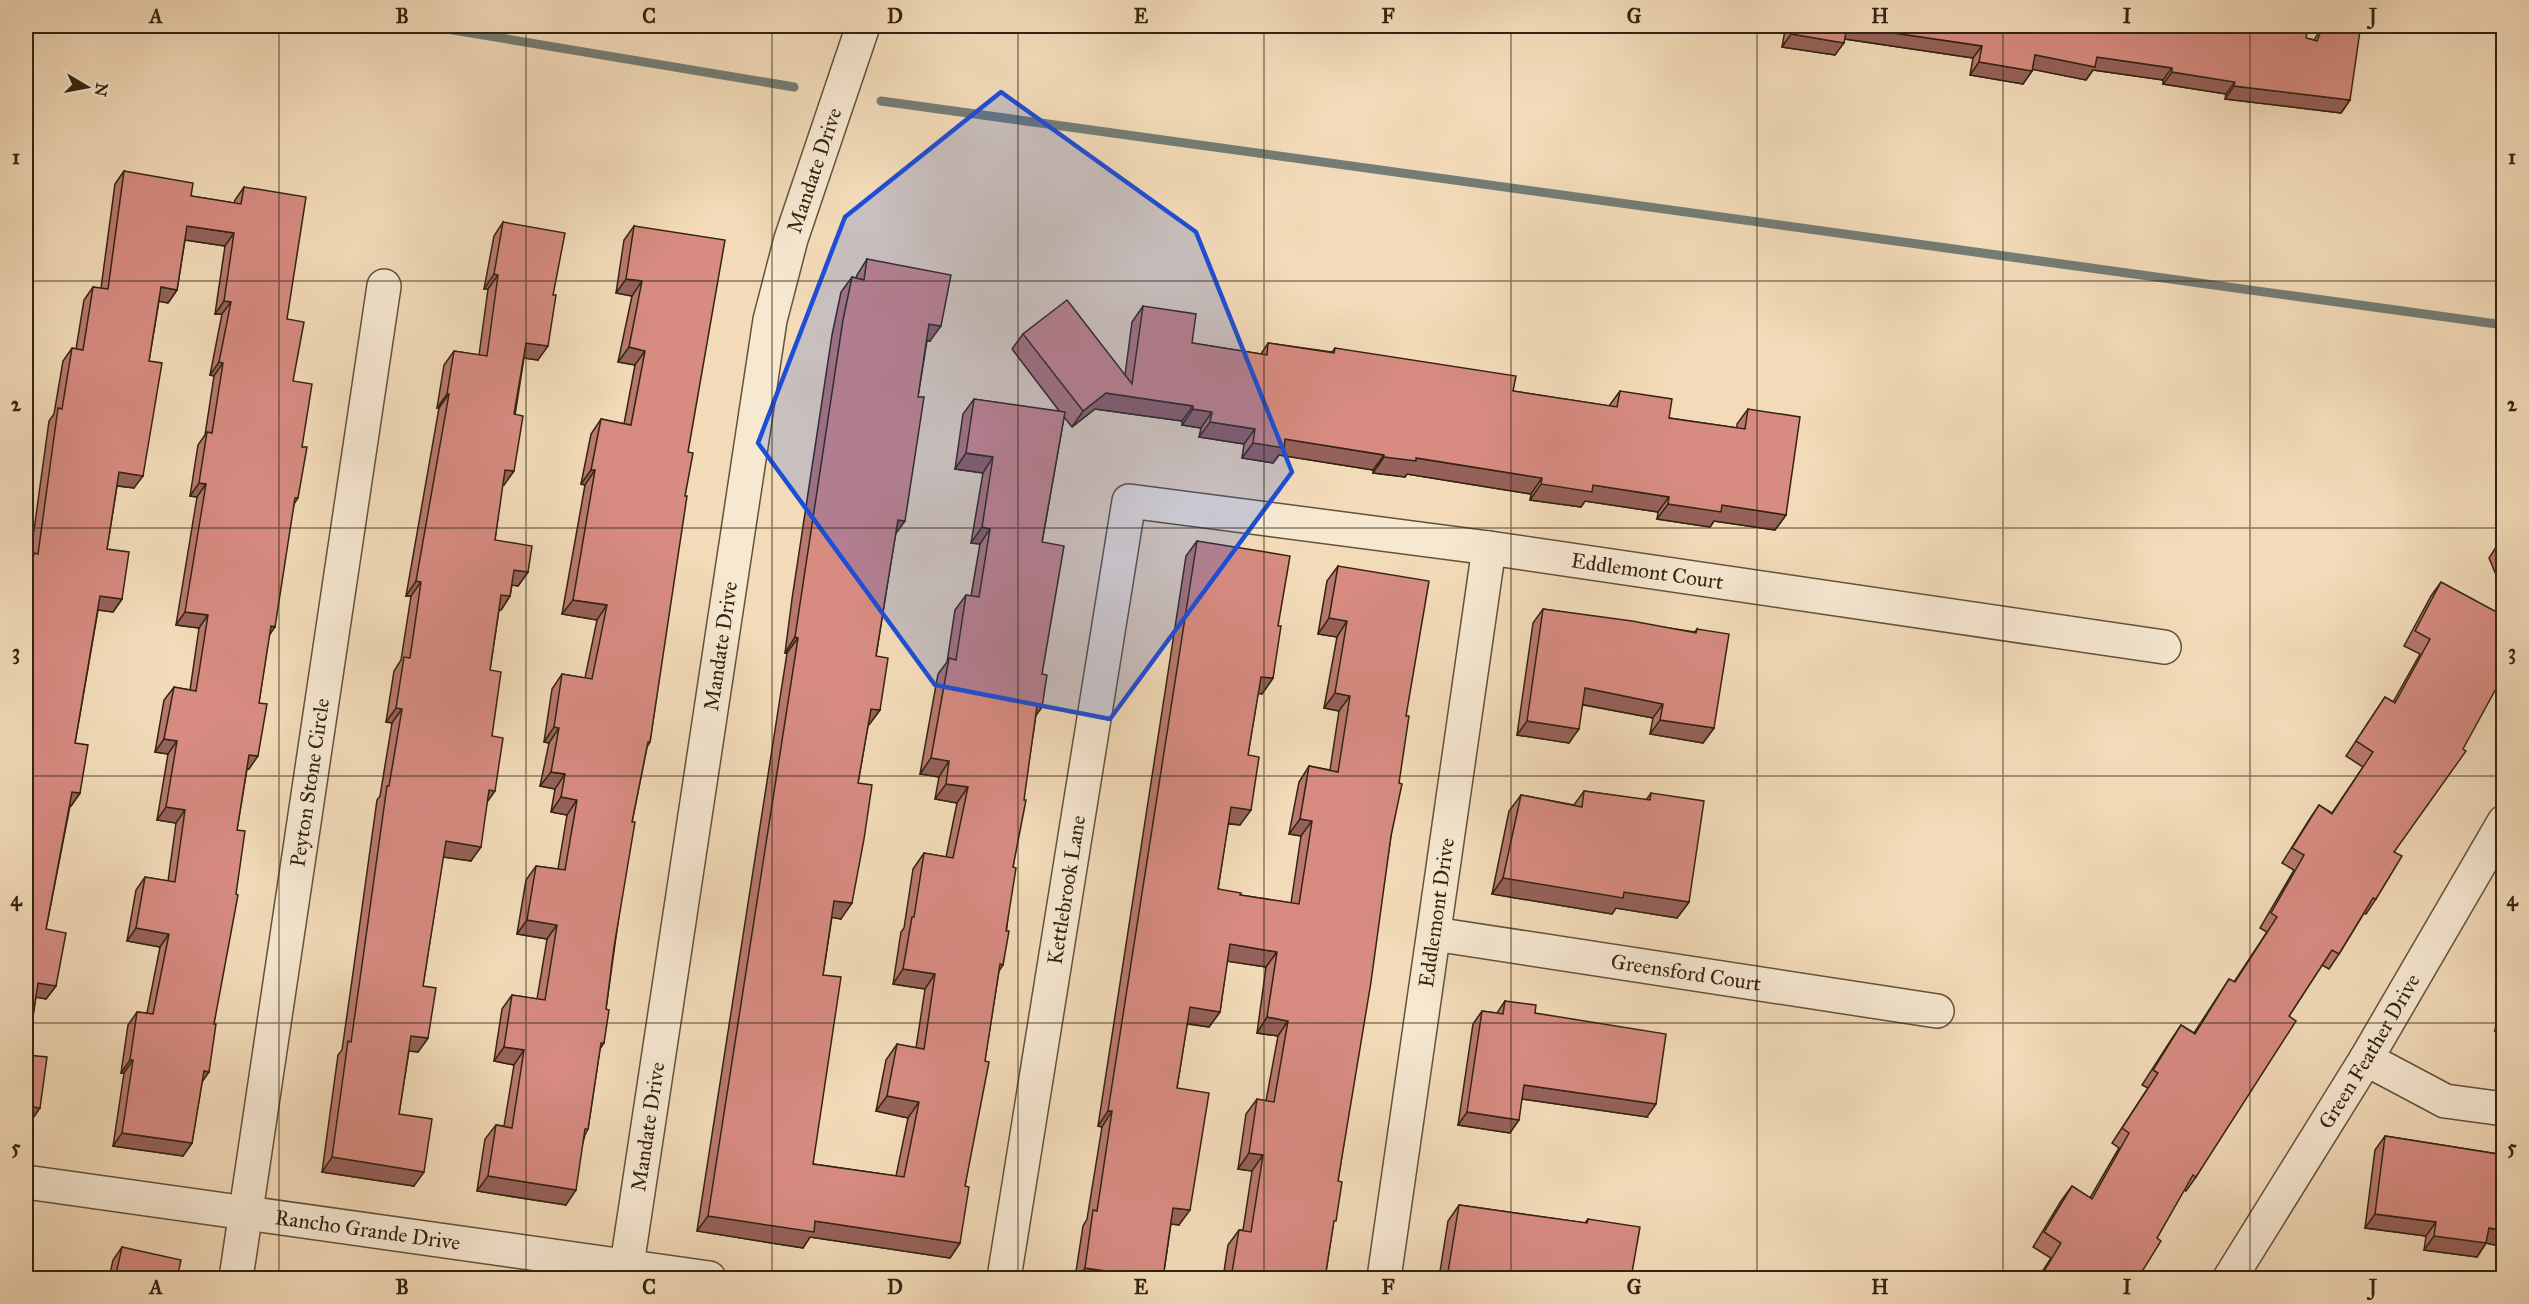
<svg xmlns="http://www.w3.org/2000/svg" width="2529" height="1304" font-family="'IM FELL Great Primer',serif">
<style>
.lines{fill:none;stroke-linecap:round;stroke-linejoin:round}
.stream{stroke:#747d76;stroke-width:9}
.minor-casing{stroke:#62523a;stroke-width:36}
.minor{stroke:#f7e8d2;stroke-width:33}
.wall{fill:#b9786f;stroke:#322410;stroke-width:1.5}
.shaded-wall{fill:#96615a;stroke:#322410;stroke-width:1.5}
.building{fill:#d78b81;stroke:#322410;stroke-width:1.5}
.marked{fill:#1d4ed8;fill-opacity:0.2;stroke:#1d4ed8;stroke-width:4.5;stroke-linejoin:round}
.grid{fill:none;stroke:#322410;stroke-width:1.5;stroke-opacity:0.55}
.labels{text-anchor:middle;stroke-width:4.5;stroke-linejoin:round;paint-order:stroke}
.street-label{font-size:21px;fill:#322410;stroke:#f7e8d2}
.neatline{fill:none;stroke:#322410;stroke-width:2}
.grid-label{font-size:20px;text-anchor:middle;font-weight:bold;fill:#322410}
</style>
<rect width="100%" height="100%" fill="#f3dbb9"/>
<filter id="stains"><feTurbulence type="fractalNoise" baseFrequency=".00333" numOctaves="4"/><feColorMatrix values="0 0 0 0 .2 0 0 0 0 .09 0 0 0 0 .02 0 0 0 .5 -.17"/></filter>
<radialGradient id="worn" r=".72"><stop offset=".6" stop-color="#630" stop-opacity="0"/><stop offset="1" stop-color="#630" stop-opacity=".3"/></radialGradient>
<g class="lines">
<!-- stream -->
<g class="stream">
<polyline points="429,26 794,87"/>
<polyline points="881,101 2504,325"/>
</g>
<defs>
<g id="minor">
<path id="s1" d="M1434 934 1937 1011"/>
<polyline points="2366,1059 2445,1101 2504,1109"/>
<path id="s2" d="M26 1182 709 1278"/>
<path id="s3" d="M236 1278 384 286"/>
<path id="s4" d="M625 1278 770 320 791 239 863 26"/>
<path id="s5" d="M1004 1278 1129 501 1489 548 2164 647"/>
<path id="s6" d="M1384 1278 1489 548"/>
<path id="s7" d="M2230 1278 2366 1059 2504 822"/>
</g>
</defs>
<!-- minor casing -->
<use href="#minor" class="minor-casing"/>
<!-- minor -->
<use href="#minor" class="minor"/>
</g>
<!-- wall -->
<g class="wall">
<polygon points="1753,26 2308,26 2306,38 2314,40 2323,26 2350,100 2341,113 2225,99 2226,94 2163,84 2163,80 2093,70 2086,80 2032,69 2032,71 2023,84 1970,75 1973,58 1844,39 1835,55 1782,47 1785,30"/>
<polygon points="124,171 191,196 234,203 235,200 244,187 287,319 293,381 302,447 298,498 294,504 269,636 249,769 247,769 237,830 202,1082 192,1143 183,1156 113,1146 124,1073 121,1073 128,1025 137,1012 147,1013 160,947 127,941 136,890 145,877 168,881 176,823 157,820 168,754 155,752 164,700 174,687 190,690 199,628 176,625 197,497 190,496 198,445 205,435 214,376 210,375 222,314 215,314 225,246 185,240 177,290 168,303 159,301 149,361 134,488 117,486 107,549 122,599 113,612 98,610 75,743 80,793 71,806 70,806 46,929 56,986 46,999 36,997 27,1055 31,1121 26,1121 26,565 30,559 49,421 54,414 63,361 72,348 76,349 84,300 93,287 101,288 115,184"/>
<polygon points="503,222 538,360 524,358 504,485 502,485 495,540 528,572 518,586 512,585 510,596 501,610 499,610 490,670 492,736 487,802 471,861 443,857 423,986 428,1038 418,1052 409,1051 399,1114 414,1186 322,1172 338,1055 342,1050 352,980 377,800 380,796 392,723 386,722 394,671 401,660 411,596 406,596 439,408 437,408 444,365 454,351 479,355 488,289 484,289 494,236"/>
<polygon points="634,226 688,452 685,496 650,742 647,747 632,822 606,1009 604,1043 600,1049 588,1129 585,1135 566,1205 477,1191 485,1139 496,1125 504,1126 514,1065 494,1061 502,1009 512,995 537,999 547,939 517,934 526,880 536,866 558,869 567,815 551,812 555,789 540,786 549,743 544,742 552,689 562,674 585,678 597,620 562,614 585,485 581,484 591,434 601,419 624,424 635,365 618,362 632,296 616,293 624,240"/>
<polygon points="867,259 930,341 927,341 887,587 876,656 880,710 868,725 858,783 841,919 832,917 823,975 813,1164 896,1176 908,1118 876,1111 886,1060 897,1044 916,1048 925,989 893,984 901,932 904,928 913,869 924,853 946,857 957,803 935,799 939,777 920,774 938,674 947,662 955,610 966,595 971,596 980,544 971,543 983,473 955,469 963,414 974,399 1060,412 1012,349 1023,334 1125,375 1132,322 1143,306 1192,343 1261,354 1268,343 1332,352 1335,348 1513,391 1609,406 1620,391 1669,418 1737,428 1737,424 1748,409 1786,515 1775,530 1714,521 1710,527 1657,519 1658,512 1585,501 1581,507 1530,500 1531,494 1407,474 1405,477 1373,473 1373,470 1279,455 1273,463 1242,458 1244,444 1199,437 1201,428 1182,425 1182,421 1095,409 1072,427 1064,417 1042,542 1042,707 1036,715 1013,867 1003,965 999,971 965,1186 960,1243 950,1258 810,1237 803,1248 697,1231 787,653 785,653 792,599 832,335 841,292 852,277 856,278 857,275"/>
<polygon points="2504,540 2504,594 2489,558 2500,541"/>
<polygon points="1197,541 1278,626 1273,678 1262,694 1258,693 1248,755 1240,825 1228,824 1218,889 1240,895 1291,903 1301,836 1289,834 1299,782 1309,766 1330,770 1339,711 1324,708 1337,637 1318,634 1327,581 1338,566 1406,716 1391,836 1338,1181 1333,1226 1325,1278 1223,1278 1228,1245 1239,1230 1243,1230 1252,1171 1238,1169 1246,1114 1257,1099 1266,1101 1278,1036 1257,1033 1266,967 1227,961 1220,1012 1209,1027 1187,1024 1177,1088 1179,1225 1171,1224 1163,1278 1075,1278 1083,1226 1087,1219 1102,1127 1098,1126 1186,556"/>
<polygon points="2441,582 2394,852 2376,899 2366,914 2364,913 2339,954 2329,969 2322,965 2289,1016 2196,1177 2186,1191 2184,1190 2157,1238 2138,1278 2038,1278 2051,1258 2033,1247 2061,1201 2072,1186 2090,1198 2119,1148 2112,1143 2148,1088 2142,1085 2171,1040 2181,1025 2194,1033 2229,979 2234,982 2267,932 2260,928 2294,870 2282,863 2309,820 2319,805 2332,813 2363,767 2346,756 2385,697 2393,702 2420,654 2404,646 2431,596"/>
<polygon points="1543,609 1695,632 1697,629 1714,728 1703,743 1650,734 1653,718 1583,705 1569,743 1517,735 1533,623"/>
<polygon points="1584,791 1646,800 1651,793 1689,902 1677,918 1616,908 1612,914 1492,894 1509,811 1521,795 1574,805"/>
<polygon points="2504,970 2504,1032 2495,1031"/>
<polygon points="1505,1001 1535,1013 1647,1117 1522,1099 1510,1133 1458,1125 1473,1024 1482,1011 1497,1013"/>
<polygon points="2385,1136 2504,1155 2504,1247 2486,1243 2477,1257 2424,1250 2426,1236 2365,1228 2375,1150"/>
<polygon points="1459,1205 1585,1223 1588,1219 1631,1278 1439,1278 1448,1221"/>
<polygon points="122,1247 177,1278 109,1278 113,1260"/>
</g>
<!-- shaded-wall -->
<g class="shaded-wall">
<polygon points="1753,26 1788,26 1785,30"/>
<polygon points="1847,26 1982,46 1973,58 1838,38"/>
<polygon points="1791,34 1844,43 1835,55 1782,47"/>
<polygon points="2035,55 2097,57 2172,68 2163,80 2093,70 2086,80 2026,68"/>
<polygon points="1979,62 2032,71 2023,84 1970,75"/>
<polygon points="2172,72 2235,82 2226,94 2163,84"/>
<polygon points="2234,86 2350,100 2341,113 2225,99"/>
<polygon points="187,226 234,233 225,246 178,239"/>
<polygon points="494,274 498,275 488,289 484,289"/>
<polygon points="626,279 642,281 632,296 616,293"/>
<polygon points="161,287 177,290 168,303 152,300"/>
<polygon points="224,301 231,302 222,314 215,314"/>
<polygon points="929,324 941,326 930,341 919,339"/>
<polygon points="526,343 548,346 538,360 516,357"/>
<polygon points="629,347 645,351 635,365 618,362"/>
<polygon points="219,362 223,363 214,376 210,375"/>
<polygon points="1106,393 1193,406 1182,421 1095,409 1072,427 1083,411"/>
<polygon points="447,394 449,394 439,408 437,408"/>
<polygon points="1193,409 1212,412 1201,428 1182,425"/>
<polygon points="1210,422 1255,429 1244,444 1199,437"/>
<polygon points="1285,439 1384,455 1373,470 1279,455 1273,463 1242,458 1253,443"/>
<polygon points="966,453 993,457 983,473 955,469"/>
<polygon points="1384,457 1416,458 1542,478 1531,494 1407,474 1405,477 1373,473"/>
<polygon points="505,470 514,471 504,485 495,484"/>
<polygon points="591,470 595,470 585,485 581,484"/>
<polygon points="119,472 143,476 134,488 110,485"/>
<polygon points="199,483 206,484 197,497 190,496"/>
<polygon points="1541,484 1593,485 1669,497 1658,512 1585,501 1581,507 1530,500"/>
<polygon points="1668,504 1722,505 1786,515 1775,530 1714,521 1710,527 1657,519"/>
<polygon points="898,520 905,521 894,536"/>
<polygon points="982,527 990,529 980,544 971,543"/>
<polygon points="514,570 528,572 518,586 505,584"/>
<polygon points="416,581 421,582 411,596 406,596"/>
<polygon points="29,585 31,585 26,593 26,590"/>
<polygon points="501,595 510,596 501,610 491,609"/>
<polygon points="100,596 122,599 113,612 91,609"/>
<polygon points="573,600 607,605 597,620 562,614"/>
<polygon points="185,612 208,615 199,628 176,625"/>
<polygon points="1329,618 1347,621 1337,637 1318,634"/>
<polygon points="271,626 275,627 266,640"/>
<polygon points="795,637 798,638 787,653 785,653"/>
<polygon points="1261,677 1273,678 1262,694 1250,692"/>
<polygon points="1585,688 1663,704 1653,718 1575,703"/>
<polygon points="1335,693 1350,696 1339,711 1324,708"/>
<polygon points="1037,706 1042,707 1031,722"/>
<polygon points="396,708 402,709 392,723 386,722"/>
<polygon points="871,709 880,710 869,725 860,724"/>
<polygon points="1660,720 1714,728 1703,743 1650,734"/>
<polygon points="1527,721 1579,729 1569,743 1517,735"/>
<polygon points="554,727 559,728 549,743 544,742"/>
<polygon points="164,739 177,741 168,754 155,752"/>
<polygon points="249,755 258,756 249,769 240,768"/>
<polygon points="931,758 949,761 939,777 920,774"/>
<polygon points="551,772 565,774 555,789 540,786"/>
<polygon points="946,784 968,787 957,803 935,799"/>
<polygon points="489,790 495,791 485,805"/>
<polygon points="72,792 80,793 71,806 63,804"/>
<polygon points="561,797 577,800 567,815 551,812"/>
<polygon points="166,807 185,810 176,823 157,820"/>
<polygon points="1231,807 1251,810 1240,825 1220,822"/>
<polygon points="1300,819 1312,821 1301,836 1289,834"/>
<polygon points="446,841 481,847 471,861 436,856"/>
<polygon points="1503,878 1624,892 1689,902 1677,918 1616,908 1612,914 1492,894"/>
<polygon points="834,901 852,903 841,919 823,916"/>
<polygon points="527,920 557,925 547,939 517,934"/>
<polygon points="136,928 169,934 160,947 127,941"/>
<polygon points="1230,944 1277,952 1266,967 1219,960"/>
<polygon points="903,969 935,974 925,989 893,984"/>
<polygon points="38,983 56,986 46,999 29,996"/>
<polygon points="1190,1007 1220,1012 1209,1027 1179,1022"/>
<polygon points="1267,1017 1288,1021 1278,1036 1257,1033"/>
<polygon points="2504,1018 2504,1032 2495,1031"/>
<polygon points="411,1036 428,1038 418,1052 401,1050"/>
<polygon points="504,1047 524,1050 514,1065 494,1061"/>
<polygon points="130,1060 133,1060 124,1073 121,1073"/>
<polygon points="204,1071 209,1072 200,1085"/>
<polygon points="1524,1085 1656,1104 1647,1117 1515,1098"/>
<polygon points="887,1096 919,1102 908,1118 876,1111"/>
<polygon points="26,1106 40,1108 31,1121 26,1121"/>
<polygon points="1108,1111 1112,1111 1102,1127 1098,1126"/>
<polygon points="1467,1112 1519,1120 1510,1133 1458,1125"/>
<polygon points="122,1133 192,1143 183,1156 113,1146"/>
<polygon points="1249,1153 1263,1155 1252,1171 1238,1169"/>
<polygon points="332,1157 424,1172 414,1186 322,1172"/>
<polygon points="488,1176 576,1190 566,1205 477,1191"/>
<polygon points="1173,1208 1190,1210 1179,1225 1163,1223"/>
<polygon points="2375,1214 2436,1222 2426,1236 2365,1228"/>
<polygon points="708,1216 815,1221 960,1243 950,1258 810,1237 803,1248 697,1231"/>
<polygon points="2489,1228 2504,1231 2504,1247 2486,1243 2477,1257 2424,1250 2434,1236"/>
<polygon points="1085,1268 1155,1278 1077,1278"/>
</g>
<!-- building -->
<g class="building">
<polygon points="1793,26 2308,26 2306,38 2317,41 2323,26 2360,31 2350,100 2234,86 2235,82 2172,72 2172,68 2097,57 2095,67 2035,55 2032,71 1979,62 1982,46 1847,26 1844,43 1791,34"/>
<polygon points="124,171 193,183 191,196 241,204 244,187 306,197 287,319 304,322 293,381 312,384 302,447 307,447 298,498 295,498 275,627 271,626 259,703 267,704 258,756 249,755 237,830 245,831 236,894 238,895 214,1024 216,1024 209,1072 204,1071 192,1143 122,1133 133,1060 130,1060 137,1012 153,1014 169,934 136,928 145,877 175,882 185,810 166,807 177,741 164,739 174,687 196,691 208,615 185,612 206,484 199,483 207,432 212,433 223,363 219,362 231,302 224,301 234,233 187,226 177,290 161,287 149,361 162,363 143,476 119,472 107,549 129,552 122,599 100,596 75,743 88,745 80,793 72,792 46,929 66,933 56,986 38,983 27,1055 47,1057 40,1108 26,1106 26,620 31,585 29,585 34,553 38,554 58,408 62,409 72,348 83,350 93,287 108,289"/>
<polygon points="503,222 565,233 553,295 556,295 548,346 526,343 514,414 523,416 514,471 505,470 495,540 532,546 528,572 514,570 510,596 501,595 490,670 501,672 492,736 503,738 495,791 489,790 481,847 446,841 423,986 436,988 428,1038 411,1036 399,1114 432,1119 424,1172 332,1157 348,1041 351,1042 362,965 387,786 389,786 402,709 396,708 404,657 410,658 421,582 416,581 449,394 447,394 454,351 487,356 498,275 494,274"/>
<polygon points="634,226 725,240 688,452 693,453 685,496 687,496 650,742 648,742 632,822 635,822 614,947 606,1009 609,1010 604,1043 601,1043 588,1129 585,1129 576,1190 488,1176 496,1125 512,1128 524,1050 504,1047 512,995 545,1000 557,925 527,920 536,866 565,870 577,800 561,797 565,774 551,772 559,728 554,727 562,674 592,679 607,605 573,600 595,470 591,470 601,419 631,425 645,351 629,347 642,281 626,279"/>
<polygon points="867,259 951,275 941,326 929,324 918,397 924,397 905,521 898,520 887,587 876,656 888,658 880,710 871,709 858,783 872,785 864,839 852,903 834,901 823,975 841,977 813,1164 904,1177 919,1102 887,1096 897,1044 924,1049 935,974 903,969 912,917 914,917 924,853 953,858 968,787 946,784 949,761 931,758 949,658 956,660 966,595 979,597 990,529 982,527 993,457 966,453 974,399 1065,412 1042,542 1064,546 1042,674 1047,675 1042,707 1037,706 1024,800 1026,800 1013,867 1016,868 1006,931 1009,931 1003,965 1000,964 985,1061 989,1062 965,1186 969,1187 960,1243 815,1221 814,1232 708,1216 798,638 795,637 803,584 843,320 852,277 864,280"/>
<polygon points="1067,300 1132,384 1143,306 1196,314 1192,343 1267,355 1268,343 1334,353 1335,348 1516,376 1513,391 1617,407 1620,391 1672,399 1669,418 1745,429 1748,409 1800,417 1786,515 1722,505 1721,512 1668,504 1669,497 1593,485 1592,492 1541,484 1542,478 1416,458 1416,461 1384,457 1384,455 1285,439 1284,448 1253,443 1255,429 1210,422 1212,412 1193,409 1193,406 1106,393 1083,411 1023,334"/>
<polygon points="2504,540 2504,550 2500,541"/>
<polygon points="1197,541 1290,556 1278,626 1281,626 1273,678 1261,677 1248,755 1259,757 1251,810 1231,807 1218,889 1241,893 1240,895 1299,904 1312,821 1300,819 1309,766 1338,772 1350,696 1335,693 1347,621 1329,618 1338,566 1429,581 1406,716 1409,716 1399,783 1402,784 1391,836 1371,982 1338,1181 1342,1182 1336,1221 1334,1221 1325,1278 1231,1278 1239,1230 1251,1232 1263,1155 1249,1153 1257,1099 1274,1102 1288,1021 1267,1017 1277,952 1230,944 1220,1012 1190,1007 1177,1088 1209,1093 1190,1210 1173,1208 1163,1278 1155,1278 1085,1268 1093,1210 1097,1211 1112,1111 1108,1111"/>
<polygon points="2441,582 2504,616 2504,674 2463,749 2466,751 2394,852 2402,856 2376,899 2373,898 2339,954 2332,950 2289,1016 2296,1021 2196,1177 2193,1175 2157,1238 2161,1241 2138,1278 2040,1278 2061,1243 2044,1232 2072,1186 2092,1199 2129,1133 2122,1128 2158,1073 2153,1070 2181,1025 2195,1034 2229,979 2235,982 2277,917 2271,913 2304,855 2292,848 2319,805 2332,814 2373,752 2356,741 2385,697 2395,703 2430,639 2415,631"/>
<polygon points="1543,609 1632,621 1696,633 1697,629 1729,634 1714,728 1660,720 1663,704 1585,688 1579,729 1527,721"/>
<polygon points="1584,791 1650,800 1651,793 1704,801 1689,902 1624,892 1623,898 1503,878 1521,795 1582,807"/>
<polygon points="1505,1001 1536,1005 1535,1013 1666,1034 1656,1104 1524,1085 1519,1120 1467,1112 1482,1011 1503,1014"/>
<polygon points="2385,1136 2504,1155 2504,1231 2489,1228 2486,1243 2434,1236 2436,1222 2375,1214"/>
<polygon points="1459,1205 1587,1223 1588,1219 1640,1227 1631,1278 1447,1278"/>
<polygon points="122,1247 181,1260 177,1278 115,1278"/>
<polygon points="316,1275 344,1278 315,1278"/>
</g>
<!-- marked area -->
<path class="marked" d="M1001 92 1196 232 1292 472 1110 719 935 685 758 443 845 217Z"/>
<!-- grid -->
<path class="grid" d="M279 26V1278M526 26V1278M772 26V1278M1018 26V1278M1264 26V1278M1511 26V1278M1757 26V1278M2003 26V1278M2250 26V1278M26 281H2504M26 528H2504M26 776H2504M26 1023H2504"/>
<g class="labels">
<!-- street labels -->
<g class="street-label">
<text dy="7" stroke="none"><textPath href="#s4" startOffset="1125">Mandate Drive</textPath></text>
<text dy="7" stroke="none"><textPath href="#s5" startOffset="1310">Eddlemont Court</textPath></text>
<text dy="7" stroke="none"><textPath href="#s4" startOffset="639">Mandate Drive</textPath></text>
<text dy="7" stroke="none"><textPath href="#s3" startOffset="501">Peyton Stone Circle</textPath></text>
<text dy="7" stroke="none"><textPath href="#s5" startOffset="393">Kettlebrook Lane</textPath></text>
<text dy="7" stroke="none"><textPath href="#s6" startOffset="369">Eddlemont Drive</textPath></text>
<text dy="7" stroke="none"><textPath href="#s1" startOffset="255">Greensford Court</textPath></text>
<text dy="7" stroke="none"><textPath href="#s7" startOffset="266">Green Feather Drive</textPath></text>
<text dy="7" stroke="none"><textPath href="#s4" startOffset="153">Mandate Drive</textPath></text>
<text dy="7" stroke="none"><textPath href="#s2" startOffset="345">Rancho Grande Drive</textPath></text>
</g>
</g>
<!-- margin -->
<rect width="2529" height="1304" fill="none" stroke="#f3dbb9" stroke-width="66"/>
<!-- north arrow -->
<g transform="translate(87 87) rotate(100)" stroke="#f7e8d2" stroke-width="4.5" paint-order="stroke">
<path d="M0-4.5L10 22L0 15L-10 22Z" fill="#322410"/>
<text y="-9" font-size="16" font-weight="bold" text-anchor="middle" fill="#322410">N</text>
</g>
<rect x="33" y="33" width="2463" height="1238" class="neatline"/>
<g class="grid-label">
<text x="156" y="23">A</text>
<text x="402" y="23">B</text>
<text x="649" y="23">C</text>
<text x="895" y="23">D</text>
<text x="1141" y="23">E</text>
<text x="1388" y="23">F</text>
<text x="1634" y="23">G</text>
<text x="1880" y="23">H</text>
<text x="2127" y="23">I</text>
<text x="2373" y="23">J</text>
<text x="16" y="164">1</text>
<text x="2512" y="164">1</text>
<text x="16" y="411">2</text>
<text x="2512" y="411">2</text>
<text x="16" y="659">3</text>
<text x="2512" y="659">3</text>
<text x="16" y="906">4</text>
<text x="2512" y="906">4</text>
<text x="16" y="1154">5</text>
<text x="2512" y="1154">5</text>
<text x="156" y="1294">A</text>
<text x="402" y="1294">B</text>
<text x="649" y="1294">C</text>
<text x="895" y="1294">D</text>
<text x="1141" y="1294">E</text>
<text x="1388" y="1294">F</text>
<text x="1634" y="1294">G</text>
<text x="1880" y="1294">H</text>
<text x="2127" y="1294">I</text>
<text x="2373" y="1294">J</text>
</g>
<rect width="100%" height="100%" filter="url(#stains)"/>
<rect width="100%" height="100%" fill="url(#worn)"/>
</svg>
